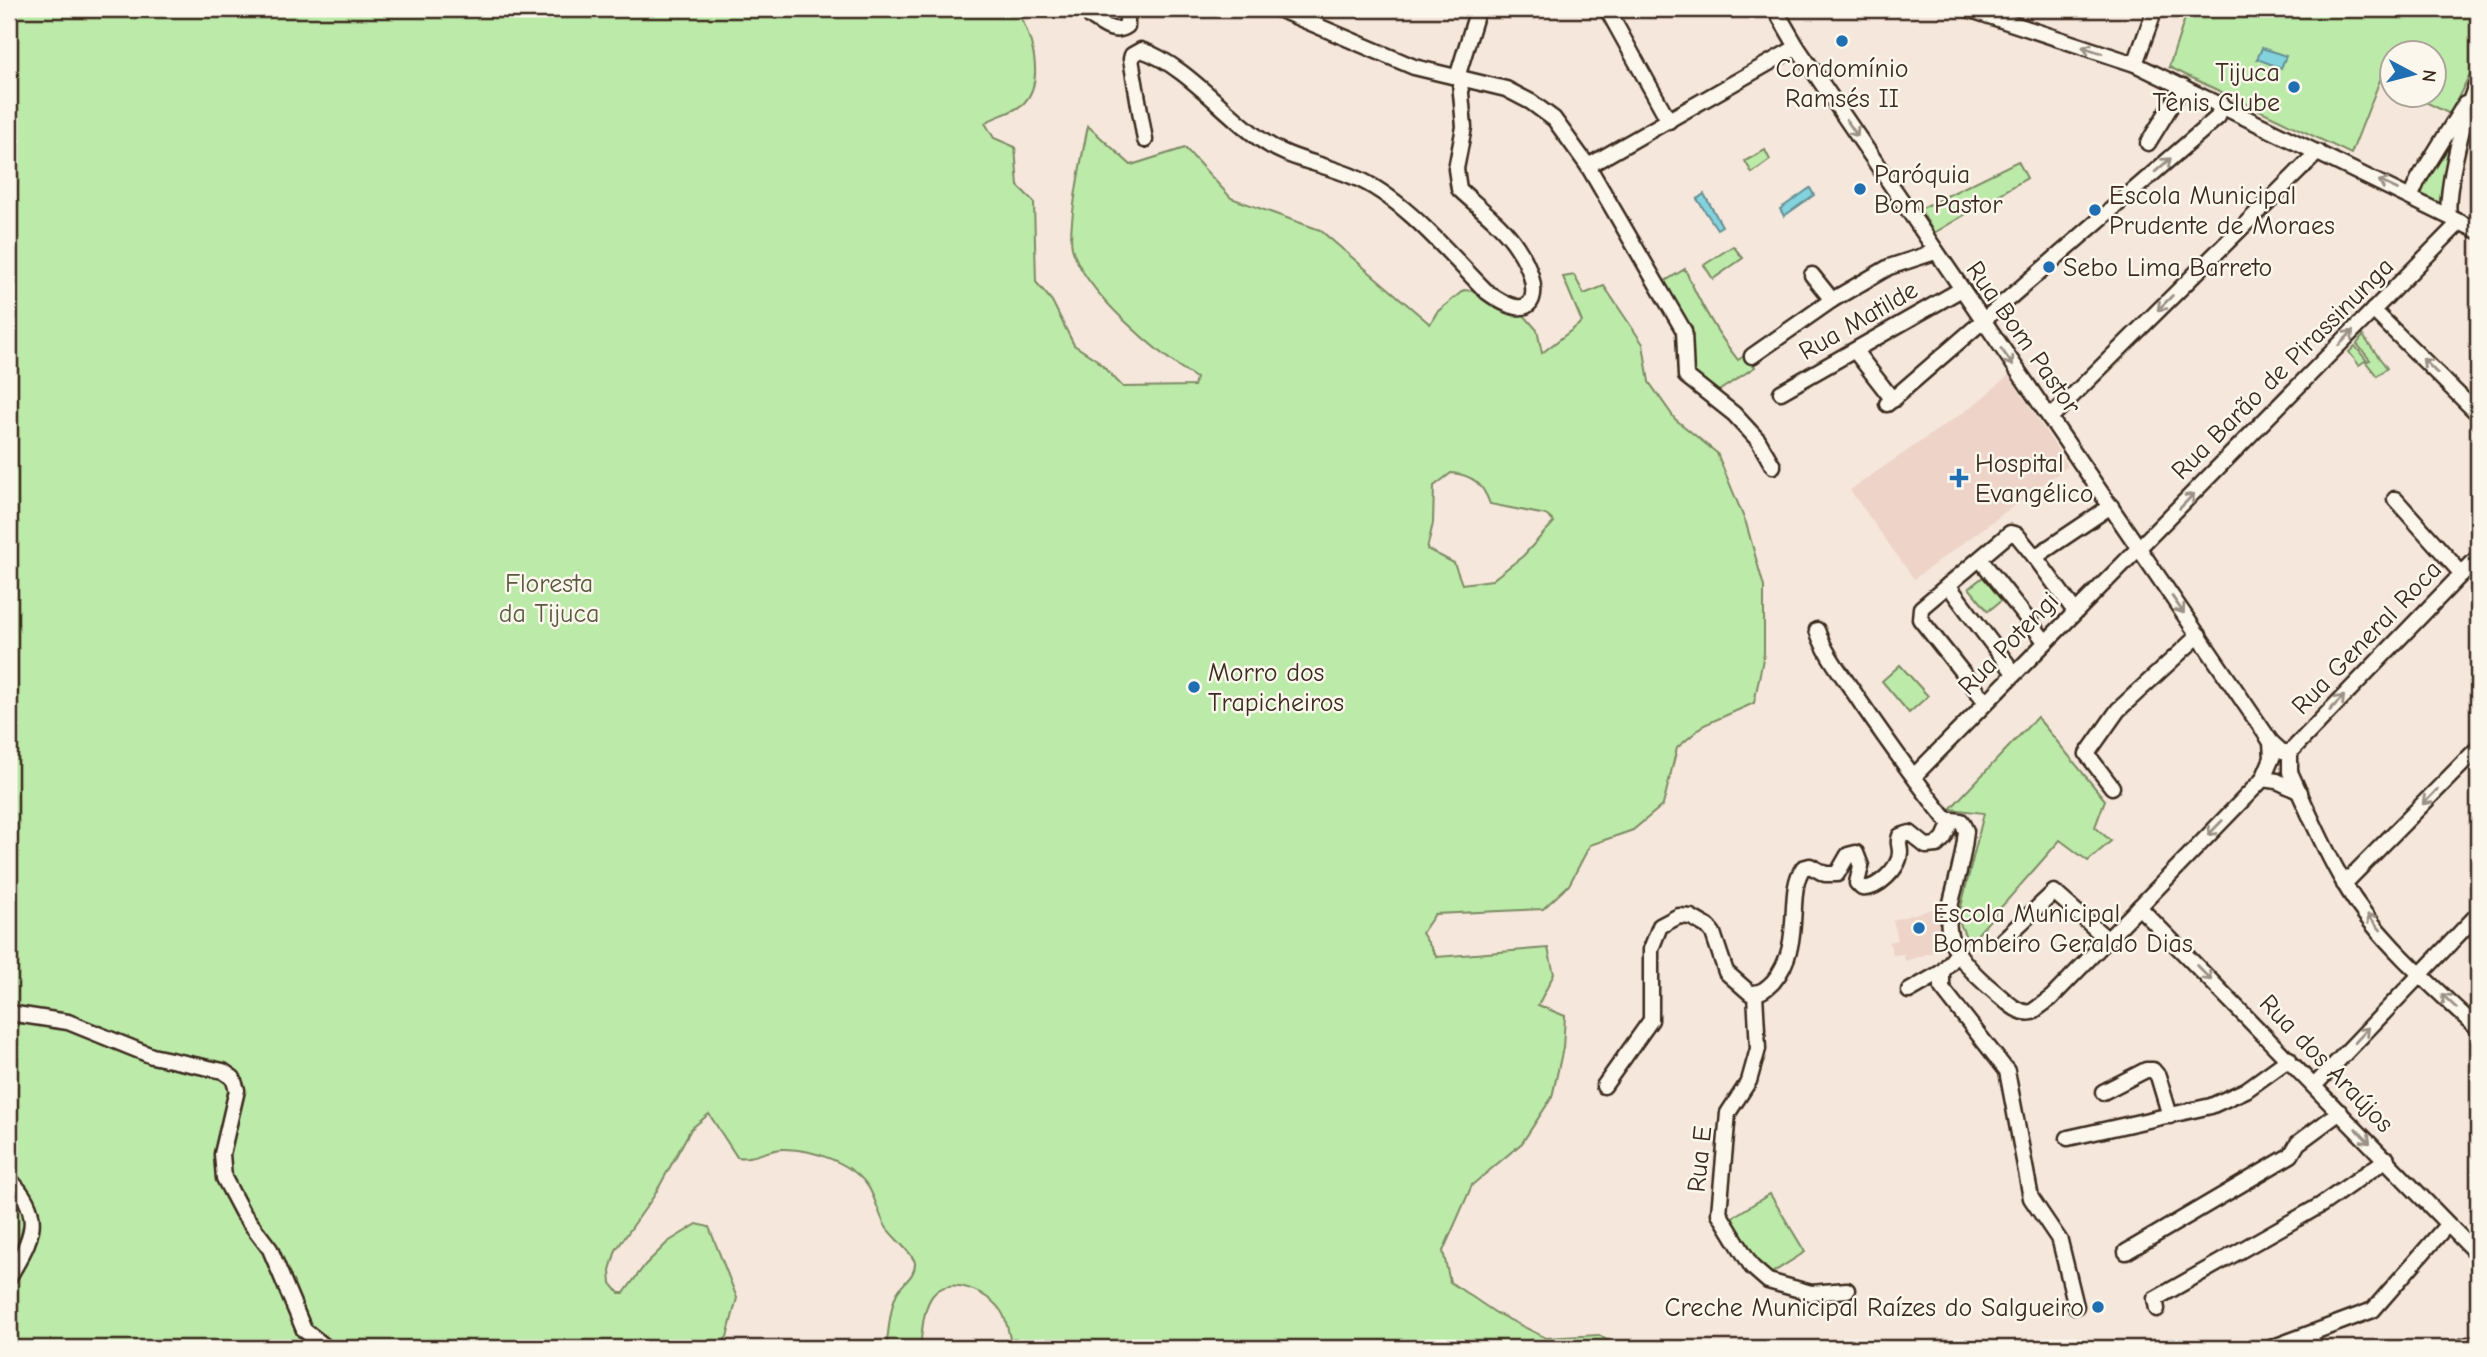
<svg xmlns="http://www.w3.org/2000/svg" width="2487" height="1357" font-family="'Comic Neue',sans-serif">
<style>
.built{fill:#eed3c8}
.green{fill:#bceaa9;stroke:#7c8a64;stroke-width:2;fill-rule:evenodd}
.water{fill:#83d3df;stroke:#668f92;stroke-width:2}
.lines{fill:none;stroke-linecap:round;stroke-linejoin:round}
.minor-casing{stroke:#3b2a1e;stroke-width:19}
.minor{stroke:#fbf7ec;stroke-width:14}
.oneway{stroke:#9b9085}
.poi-dot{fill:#1f6fb2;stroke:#fbf7ec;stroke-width:2.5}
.labels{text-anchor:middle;stroke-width:5;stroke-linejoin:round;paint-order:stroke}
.poi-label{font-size:26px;fill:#3b2a1e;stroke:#fbf7ec;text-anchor:start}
.street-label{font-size:26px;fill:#3b2a1e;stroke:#fbf7ec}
.park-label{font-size:26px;fill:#5b5a41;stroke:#fbf7ec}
</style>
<rect width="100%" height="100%" fill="#f5e7dc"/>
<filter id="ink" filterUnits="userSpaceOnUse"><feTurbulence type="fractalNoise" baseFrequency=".0143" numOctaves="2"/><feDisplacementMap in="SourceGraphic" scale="14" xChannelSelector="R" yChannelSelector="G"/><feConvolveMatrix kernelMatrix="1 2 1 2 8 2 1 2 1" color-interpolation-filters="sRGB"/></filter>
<g filter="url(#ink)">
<!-- built -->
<g class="built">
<polygon points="2009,375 2068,466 1914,579 1850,490 1974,405"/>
<polygon points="1944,906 1941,921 1946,948 1905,961 1903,954 1893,955 1889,942 1898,940 1893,920"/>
</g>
<!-- green -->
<g class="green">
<path d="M9 9H1015C1031 30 1046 80 1024 103 1016 112 995 116 985 123L994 138 1015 147 1018 186 1034 202 1036 282 1052 301 1074 345 1097 360 1123 387 1194 386 1196 378C1158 354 1084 292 1072 248 1067 226 1083 151 1088 126L1131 165 1185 148 1231 198 1320 230 1430 324 1437 312 1464 290 1506 295 1537 330 1542 353 1582 322 1563 277 1574 275 1584 294 1604 286 1643 344 1649 382 1675 419 1717 453 1746 523 1764 587V654L1754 703 1704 725 1677 748 1663 805 1633 830 1590 845 1569 885 1543 909 1435 914 1422 933 1437 957 1548 948 1554 974 1538 1005 1565 1016 1563 1048 1552 1097 1522 1143 1472 1185 1443 1251 1450 1282 1496 1313 1546 1338 1599 1335 1618 1348H1012C1009 1337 1008 1321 1001 1311 989 1293 951 1274 933 1295 923 1307 922 1333 920 1348H886C889 1331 889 1311 896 1295 900 1284 915 1278 915 1264 916 1256 892 1237 886 1227 879 1215 876 1200 869 1188 854 1163 812 1149 784 1149 767 1149 754 1160 737 1157L709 1114 691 1129 654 1196 616 1250 610 1270 611 1283 619 1293H624L645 1265 668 1242 697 1224 709 1227 737 1298 727 1337 718 1348H9ZM1451 473C1473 475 1483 484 1490 504L1546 515 1554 522 1523 556 1492 580 1462 584 1454 563 1427 549 1433 523 1434 486Z"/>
<polygon points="2188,9 2478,9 2478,58 2450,114 2413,96 2434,94 2434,52 2392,52 2392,79 2382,75 2351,154 2169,67"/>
<polygon points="2448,142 2453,147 2444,203 2438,205 2419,195 2418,190"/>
<polygon points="1765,150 1770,160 1752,173 1745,161"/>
<polygon points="2018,161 2027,178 1934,233 1920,209"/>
<polygon points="1733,246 1743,258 1713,279 1704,265"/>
<path d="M1685 269C1699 302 1716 332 1738 360L1747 354 1755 367 1711 396 1687 377 1688 336 1662 283Z"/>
<polygon points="2363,336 2387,368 2377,376 2365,361 2359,365 2349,352 2355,346 2367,361 2370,360 2357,344"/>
<polygon points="1983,577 2002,600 1988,611 1969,588"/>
<polygon points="1900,665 1928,696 1909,713 1882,681"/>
<polygon points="2037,717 2105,800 2095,827 2111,841 2088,861 2060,840 1969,944 1958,919 1984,813 1950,809"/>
<polygon points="1770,1194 1805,1252 1764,1278 1728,1220"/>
</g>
<!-- water -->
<g class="water">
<polygon points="2262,48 2286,56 2281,68 2257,59"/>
<polygon points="1810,188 1814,195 1784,216 1780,209"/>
<polygon points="1704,194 1722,226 1717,229 1697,199"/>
</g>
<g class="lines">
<defs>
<g id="minor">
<polyline points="1278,9 1414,67 1506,89 1531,102 1554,119 1588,166 1684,331 1686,376 1734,414 1758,440 1773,466"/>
<polyline points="1607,9 1669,121"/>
<polyline points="1775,9 1797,47 2271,742 2282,752 2290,752"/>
<polyline points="1968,9 2135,64 2478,231"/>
<path d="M1091 17C1102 24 1114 35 1127 26V9"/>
<polyline points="2135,64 2155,9"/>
<path d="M1145 140 1131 59 1132 55 1141 50C1181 62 1225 114 1260 139 1289 160 1322 163 1354 177 1403 197 1450 255 1487 292 1541 332 1543 285 1517 247 1503 225 1478 207 1459 189L1456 169 1464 127 1459 71 1478 9"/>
<polyline points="2148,143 2183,86"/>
<polyline points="1588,166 1797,47"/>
<polyline points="2411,196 2418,180 2465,104"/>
<path d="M2449 216C2445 191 2466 105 2478 82"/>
<polyline points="1812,275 1832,300"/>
<polyline points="2373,310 2478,414"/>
<polyline points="1855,351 1893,400"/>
<polyline points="1752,356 1832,300 1889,267 1935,252"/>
<polyline points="1781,392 1960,290"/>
<polyline points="1887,404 2218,117 2221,103"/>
<polyline points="2050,418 2318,152"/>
<polyline points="2395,499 2462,574"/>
<polyline points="2035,557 2074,610"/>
<polyline points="1980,559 2044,640"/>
<polyline points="1948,585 2014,673"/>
<path d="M1817 630C1826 656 1844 677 1859 700 1888 742 1917 783 1949 823"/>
<polyline points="1985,701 1920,619 1921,608 2010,533 2017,535 2035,557 2111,506"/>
<path d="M2290 752V772C2307 809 2323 848 2344 883 2376 939 2432 985 2478 1029"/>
<polyline points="2290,752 2478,557"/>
<polyline points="1915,775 2460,222"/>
<polyline points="2263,779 2277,781 2300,792"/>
<polyline points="2112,787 2087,754 2118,710 2199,635"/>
<polyline points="2344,884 2478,748"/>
<polyline points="2139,907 2478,1255"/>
<polyline points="2003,940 2054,892 2108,940"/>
<polyline points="1958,953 1942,972 1942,988 2007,1071 2031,1198 2060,1241 2076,1306"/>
<polyline points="1909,991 1942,972"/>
<polyline points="1755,994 1758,1049 1749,1081 1728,1113 1719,1213 1752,1267 1768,1281 1811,1293 1847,1290"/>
<polyline points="9,1013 68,1022 152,1056 223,1071 233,1078 237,1090 222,1154 224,1178 242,1212 270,1249 304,1330 327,1348"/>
<polyline points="2315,1085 2478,914"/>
<path d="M1604 1086 1651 1020V949L1660 926 1679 916 1691 917 1708 927 1713 933 1726 972 1750 993C1760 994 1766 989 1773 982 1805 945 1785 893 1803 868L1810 866 1825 874H1837L1848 855 1856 853 1861 866 1857 883 1862 888C1877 890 1900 868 1900 852 1900 844 1897 843 1900 836L1910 833 1926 846 1937 845 1944 838 1952 820 1961 821 1966 831C1959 911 1917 928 1995 992 2005 1000 2018 1015 2032 1012L2051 998 2263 779 2272 758 2271 742"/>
<polyline points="2103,1092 2146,1070 2153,1070 2158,1076 2170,1116"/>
<polyline points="2068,1138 2211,1106 2246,1090 2289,1059"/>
<path d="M9 1179C46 1215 32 1238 9 1277"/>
<polyline points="2126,1252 2291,1155 2298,1143 2340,1112"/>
<polyline points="2157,1309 2155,1299 2321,1205 2387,1159"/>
<polyline points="2309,1335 2316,1348"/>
<polyline points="2271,1348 2373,1310 2447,1225"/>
<polyline points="2458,1348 2478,1342"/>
</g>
</defs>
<!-- minor casing -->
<use href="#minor" class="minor-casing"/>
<!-- minor -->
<use href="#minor" class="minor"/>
</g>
<!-- one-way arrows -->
<defs><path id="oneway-shaft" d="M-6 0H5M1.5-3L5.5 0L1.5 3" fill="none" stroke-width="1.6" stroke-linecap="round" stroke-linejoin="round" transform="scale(1.75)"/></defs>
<g class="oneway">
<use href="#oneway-shaft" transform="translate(2092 50) rotate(-162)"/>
<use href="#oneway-shaft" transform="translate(1852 128) rotate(56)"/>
<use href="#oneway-shaft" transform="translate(2163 165) rotate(-41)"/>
<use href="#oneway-shaft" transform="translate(2388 185) rotate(-155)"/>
<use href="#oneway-shaft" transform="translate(2165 303) rotate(135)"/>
<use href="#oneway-shaft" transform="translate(2346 338) rotate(-46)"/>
<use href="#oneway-shaft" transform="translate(2007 357) rotate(55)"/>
<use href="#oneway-shaft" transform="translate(2430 366) rotate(-135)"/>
<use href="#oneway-shaft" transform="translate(2187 501) rotate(-46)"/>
<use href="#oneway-shaft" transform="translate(2178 605) rotate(55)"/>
<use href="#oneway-shaft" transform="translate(2337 703) rotate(-46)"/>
<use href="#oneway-shaft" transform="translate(2430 797) rotate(135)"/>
<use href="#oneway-shaft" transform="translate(2215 828) rotate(134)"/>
<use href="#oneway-shaft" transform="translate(2374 922) rotate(-130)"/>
<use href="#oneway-shaft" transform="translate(2204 973) rotate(45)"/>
<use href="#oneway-shaft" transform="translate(2449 1001) rotate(-137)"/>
<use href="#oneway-shaft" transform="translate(2362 1035) rotate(-47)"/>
<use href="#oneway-shaft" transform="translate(2363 1136) rotate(46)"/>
</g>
</g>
<!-- markers -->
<g class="poi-dot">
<circle cx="1842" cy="41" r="7"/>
<circle cx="2294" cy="87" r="7"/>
<circle cx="1860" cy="189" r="7"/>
<circle cx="2095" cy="210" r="7"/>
<circle cx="2049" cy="267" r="7"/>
<path d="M1955.5 467.5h7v7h7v7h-7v7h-7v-7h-7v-7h7z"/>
<circle cx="1194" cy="687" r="7"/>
<circle cx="1919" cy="928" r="7"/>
<circle cx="2098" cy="1307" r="7"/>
</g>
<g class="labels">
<!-- poi labels -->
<g class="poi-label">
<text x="1842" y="77" text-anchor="middle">Condomínio<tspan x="1842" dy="30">Ramsés II</tspan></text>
<text x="2280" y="81" text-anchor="end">Tijuca<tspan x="2280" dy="30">Tênis Clube</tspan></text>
<text x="1874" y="183">Paróquia<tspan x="1874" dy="30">Bom Pastor</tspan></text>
<text x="2109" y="204">Escola Municipal<tspan x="2109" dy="30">Prudente de Moraes</tspan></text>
<text x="2063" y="276">Sebo Lima Barreto</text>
<text x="1975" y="472">Hospital<tspan x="1975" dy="30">Evangélico</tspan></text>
<text x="1208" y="681">Morro dos<tspan x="1208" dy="30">Trapicheiros</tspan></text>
<text x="1933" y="922">Escola Municipal<tspan x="1933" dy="30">Bombeiro Geraldo Dias</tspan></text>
<text x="2084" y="1316" text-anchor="end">Creche Municipal Raízes do Salgueiro</text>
</g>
<!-- street labels -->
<g class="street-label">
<text transform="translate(1858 320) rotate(-30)" y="9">Rua Matilde</text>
<text transform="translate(2024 337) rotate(55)" y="9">Rua Bom Pastor</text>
<text transform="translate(2282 368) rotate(-45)" y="9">Rua Barão de Pirassinunga</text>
<text transform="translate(2366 637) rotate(-46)" y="9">Rua General Roca</text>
<text transform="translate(2008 643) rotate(-46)" y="9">Rua Potengi</text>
<text transform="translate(2327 1063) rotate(46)" y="9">Rua dos Araújos</text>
<text transform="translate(1699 1159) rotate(-84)" y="9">Rua E</text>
</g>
<!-- park labels -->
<g class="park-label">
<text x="549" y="592">Floresta<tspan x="549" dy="30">da Tijuca</tspan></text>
</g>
</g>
<!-- margin -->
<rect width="2487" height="1357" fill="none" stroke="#fbf7ec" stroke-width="35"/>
<rect x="18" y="18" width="2452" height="1322" fill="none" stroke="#3b2a1e" stroke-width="2.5" filter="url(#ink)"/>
<!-- north arrow -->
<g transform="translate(2413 74) rotate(97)"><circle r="33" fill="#fbf7ec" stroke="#aea59a" stroke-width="2"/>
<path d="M0-5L12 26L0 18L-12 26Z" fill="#1f6fb2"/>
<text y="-10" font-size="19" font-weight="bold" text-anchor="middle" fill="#3b2a1e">N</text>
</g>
</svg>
